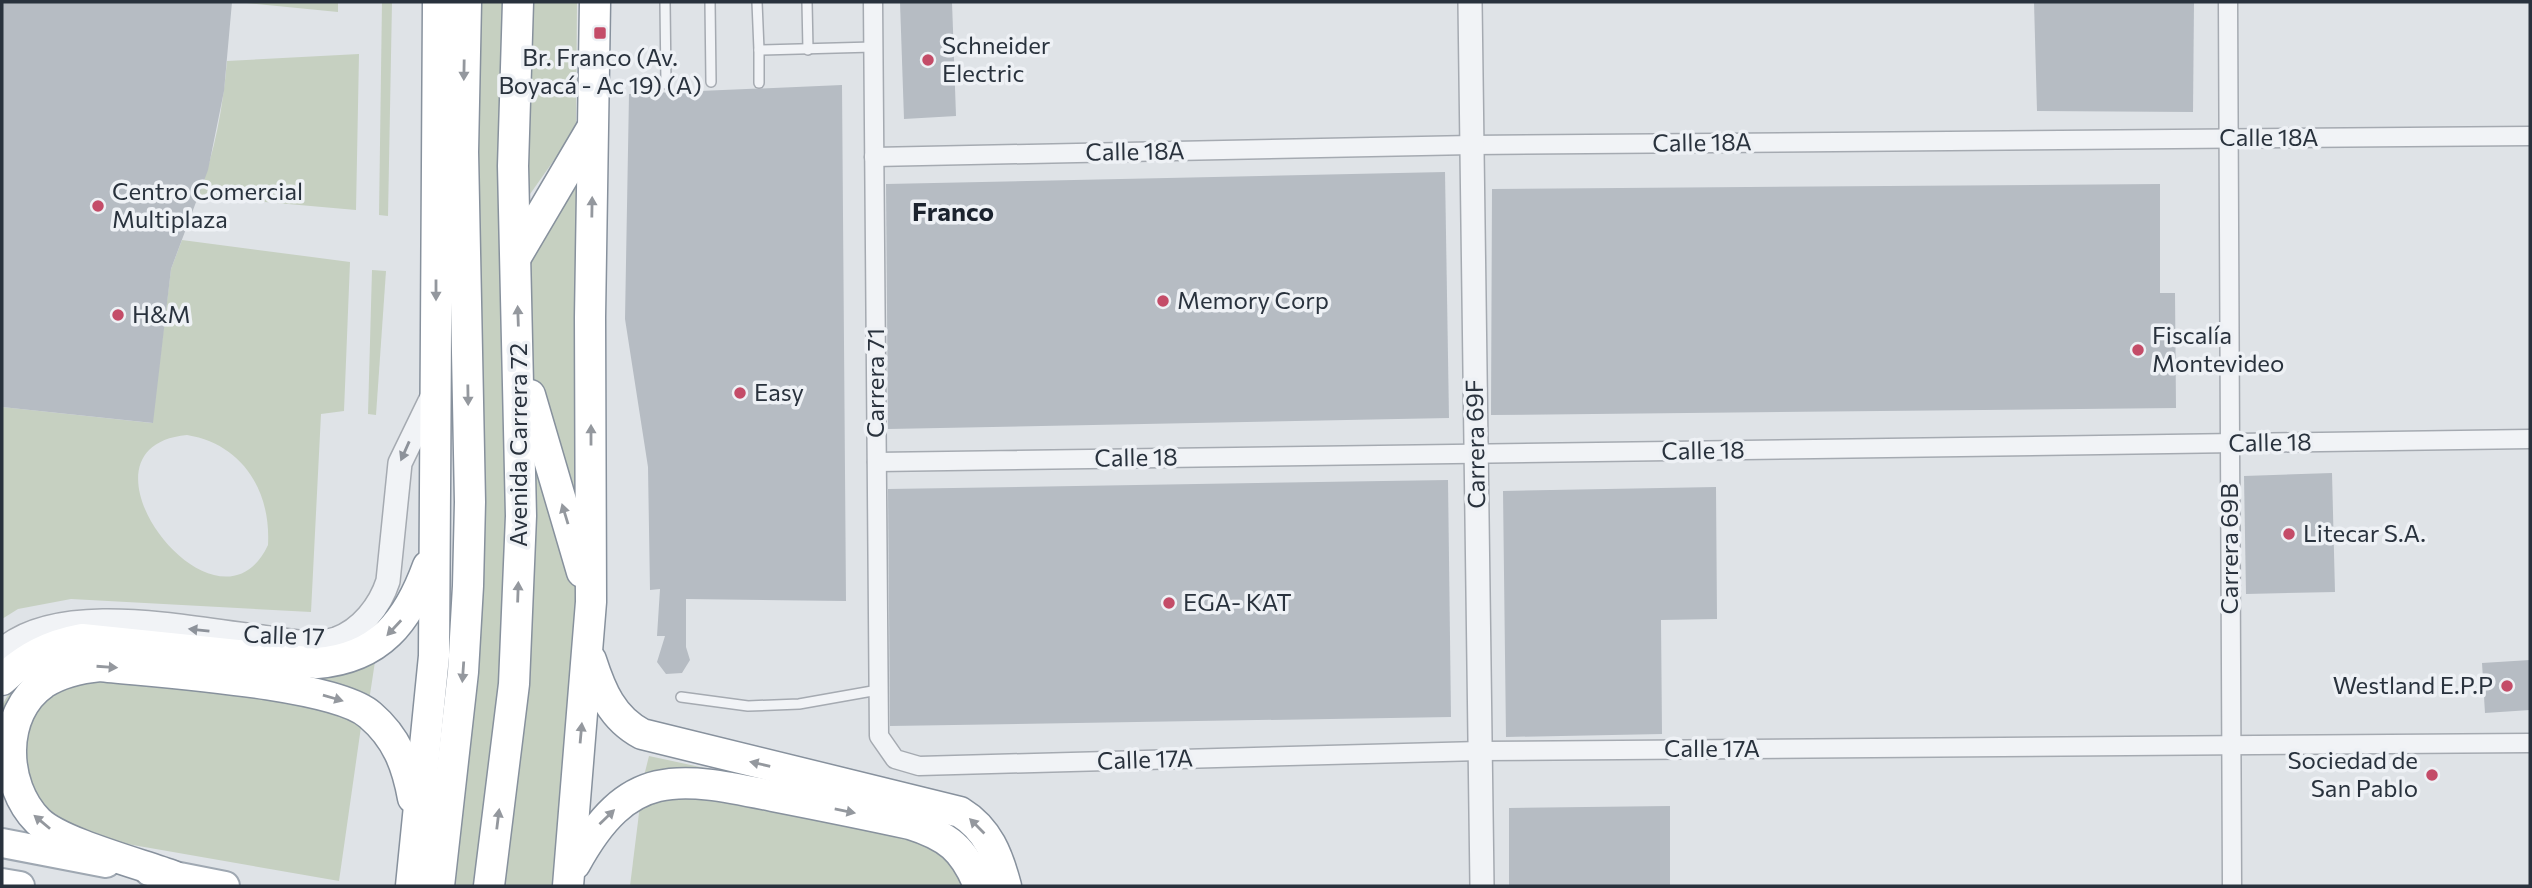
<svg xmlns="http://www.w3.org/2000/svg" width="2532" height="888" font-family="Commissioner,sans-serif">
<style>
.green{fill:#c6d0c1;fill-rule:evenodd}
.building{fill:#b6bcc3}
.lines{fill:none;stroke-linecap:round;stroke-linejoin:round}
.service-casing{stroke:#a5aab1;stroke-width:12}
.minor-casing{stroke:#a5aab1;stroke-width:21}
.tertiary-casing{stroke:#a5aab1;stroke-width:26}
.primary-casing{stroke:#9fa8b2;stroke-width:32}
.trunk-casing{stroke:#87919d;stroke-width:33}
.service{stroke:#f1f3f6;stroke-width:9}
.minor{stroke:#f1f3f6;stroke-width:18}
.tertiary{stroke:#f1f3f6;stroke-width:23}
.primary{stroke:#fff;stroke-width:28}
.trunk{stroke:#fff;stroke-width:30}
.oneway{fill:#94989e}
.oneway2{fill:#8d929a}
.poi-dot{fill:#c44c68;stroke:#eef1f5;stroke-width:2.5}
.labels{text-anchor:middle;stroke-width:7;stroke-linejoin:round;paint-order:stroke}
.poi-label{font-size:24px;fill:#29323d;stroke:#eef1f5;text-anchor:start}
.street-label{font-size:24px;fill:#29323d;stroke:#eef1f5}
.neighbourhood-label{font-size:26px;font-weight:bold;fill:#1b232e;stroke:#eef1f5}
</style>
<rect width="100%" height="100%" fill="#dfe3e7"/>
<!-- green -->
<g class="green">
<polygon points="237,2 338,2 338,12"/>
<polygon points="382,2 392,2 388,216 379,215"/>
<polygon points="476,2 508,2 509,395 503,681 478,886 450,886"/>
<polygon points="526,2 577,2 576,129 523,204"/>
<path d="M359 54 356 210 198 196C215 153 223 106 227 61Z"/>
<polygon points="576,170 577,500 525,359 531,256"/>
<path d="M182 240 350 262 344 411 321 414 311 612 71 599 18 609 2 619V407L152 423 171 269ZM187 435C242 444 271 490 268 545 217 654 59 447 187 435Z"/>
<polygon points="372,270 386,271 376,415 368,414"/>
<polygon points="529,431 580,602 553,886 499,886"/>
<path d="M88 653 322 674 360 663 376 655 369 701 321 683 87 661C48 670 16 688 2 727 2 720 0 711 3 704 15 677 62 660 88 653Z"/>
<polygon points="107,678 281,697 362,720 339,881 87,837 41,813 24,781 23,726 48,693 77,679"/>
<polygon points="649,756 923,815 958,830 984,858 962,843 643,780"/>
<polygon points="688,790 920,839 944,852 967,886 630,886 641,797"/>
</g>
<!-- building -->
<g class="building">
<polygon points="2,2 232,2 224,91 208,170 171,269 153,423 2,407"/>
<polygon points="900,2 952,2 956,116 904,119"/>
<polygon points="2034,2 2194,2 2193,112 2037,111"/>
<polygon points="842,85 846,601 686,599 686,647 690,660 682,673 666,674 657,662 665,636 657,636 660,589 650,590 648,467 625,319 629,94"/>
<polygon points="1445,172 1449,418 888,429 886,184"/>
<polygon points="2160,184 2160,293 2175,293 2176,408 1491,415 1492,189"/>
<polygon points="2332,473 2335,592 2246,594 2244,476"/>
<polygon points="1448,480 1451,717 890,726 888,489"/>
<polygon points="1716,487 1717,619 1661,620 1662,734 1506,737 1503,491"/>
<polygon points="2530,660 2530,710 2485,713 2482,663"/>
<polygon points="1670,806 1670,886 1509,886 1509,808"/>
</g>
<g class="lines">
<defs>
<g id="service">
<polyline points="665,2 666,84"/>
<polyline points="710,2 711,82"/>
<polyline points="757,2 759,50 873,47"/>
<polyline points="807,2 808,50"/>
<polyline points="759,50 759,83"/>
<polyline points="681,697 748,706 799,704 878,690"/>
</g>
<g id="minor">
<polyline points="873,2 879,736 895,759 919,766 1480,751 2530,743"/>
<polyline points="2228,2 2232,886"/>
<polyline points="874,157 1472,145 2530,136"/>
<polyline points="877,462 2530,439"/>
</g>
<g id="tertiary">
<polyline points="1470,2 1482,886"/>
<path d="M2 650C61 599 189 629 262 637 286 640 312 647 336 639 361 630 380 606 388 581L400 463 434 393"/>
</g>
<g id="primary">
<polyline points="2,843 106,863"/>
<polyline points="149,871 225,886"/>
<polyline points="2,883 20,886"/>
</g>
<g id="trunk">
<polyline points="516,257 592,128"/>
<polyline points="530,395 582,572"/>
<path d="M591 660C601 691 612 718 642 734L960 812C988 829 998 856 1006 886"/>
<path d="M2 680C26 657 50 645 82 639L317 663C380 658 408 621 428 566"/>
<path d="M575 864C628 767 676 776 773 796 819 805 864 814 910 824 948 836 964 849 979 886"/>
<path d="M173 876C141 864 60 843 38 821 2 785 0 713 44 683 61 672 80 668 100 666 155 672 334 683 370 715 397 738 407 765 413 798"/>
<polyline points="411,886 434,656 438,2"/>
<polyline points="439,886 463,672 468,586 470,502 463,152 466,2"/>
<polyline points="489,886 514,684 521,516 513,166 518,2"/>
<polyline points="568,886 591,602 590,317 595,2"/>
</g>
</defs>
<!-- service casing -->
<use href="#service" class="service-casing"/>
<!-- minor casing -->
<use href="#minor" class="minor-casing"/>
<!-- tertiary casing -->
<use href="#tertiary" class="tertiary-casing"/>
<!-- primary casing -->
<use href="#primary" class="primary-casing"/>
<!-- trunk casing -->
<use href="#trunk" class="trunk-casing"/>
<!-- service -->
<use href="#service" class="service"/>
<!-- minor -->
<use href="#minor" class="minor"/>
<!-- tertiary -->
<use href="#tertiary" class="tertiary"/>
<!-- primary -->
<use href="#primary" class="primary"/>
<!-- trunk -->
<use href="#trunk" class="trunk"/>
</g>
<!-- one-way arrows -->
<defs><path id="oneway-solid" d="M-6-.8H1V-3.2L6.5 0L1 3.2V.8H-6Z" transform="scale(1.75)"/></defs>
<g class="oneway">
<use href="#oneway-solid" transform="translate(464 70) rotate(91)"/>
<use href="#oneway-solid" transform="translate(592 207) rotate(-89)"/>
<use href="#oneway-solid" transform="translate(436 290) rotate(90)"/>
<use href="#oneway-solid" transform="translate(518 316) rotate(-92)"/>
<use href="#oneway-solid" transform="translate(468 395) rotate(89)"/>
<use href="#oneway-solid" transform="translate(591 435) rotate(-90)"/>
<use href="#oneway-solid" transform="translate(565 514) rotate(-107)"/>
<use href="#oneway-solid" transform="translate(518 592) rotate(-88)"/>
<use href="#oneway-solid" transform="translate(394 628) rotate(133)"/>
<use href="#oneway-solid" transform="translate(107 667) rotate(4)"/>
<use href="#oneway-solid" transform="translate(463 672) rotate(94)"/>
<use href="#oneway-solid" transform="translate(333 698) rotate(16)"/>
<use href="#oneway-solid" transform="translate(581 733) rotate(-85)"/>
<use href="#oneway-solid" transform="translate(760 764) rotate(-167)"/>
<use href="#oneway-solid" transform="translate(845 811) rotate(11)"/>
<use href="#oneway-solid" transform="translate(607 817) rotate(-44)"/>
<use href="#oneway-solid" transform="translate(498 819) rotate(-83)"/>
<use href="#oneway-solid" transform="translate(42 822) rotate(-140)"/>
<use href="#oneway-solid" transform="translate(977 826) rotate(-135)"/>
</g>
<g class="oneway2">
<use href="#oneway-solid" transform="translate(405 451) rotate(114)"/>
<use href="#oneway-solid" transform="translate(199 630) rotate(-174)"/>
</g>
<!-- markers -->
<g class="poi-dot">
<rect x="593" y="26" width="14" height="14" rx="3.5"/>
<circle cx="928" cy="60" r="7"/>
<circle cx="98" cy="206" r="7"/>
<circle cx="1163" cy="301" r="7"/>
<circle cx="118" cy="315" r="7"/>
<circle cx="2138" cy="350" r="7"/>
<circle cx="740" cy="393" r="7"/>
<circle cx="2289" cy="534" r="7"/>
<circle cx="1169" cy="603" r="7"/>
<circle cx="2507" cy="686" r="7"/>
<circle cx="2432" cy="775" r="7"/>
</g>
<g class="labels">
<!-- poi labels -->
<g class="poi-label">
<text x="942" y="54">Schneider<tspan x="942" dy="28">Electric</tspan></text>
<text x="600" y="66" text-anchor="middle">Br. Franco (Av.<tspan x="600" dy="28">Boyacá - Ac 19) (A)</tspan></text>
<text x="112" y="200">Centro Comercial<tspan x="112" dy="28">Multiplaza</tspan></text>
<text x="1177" y="309">Memory Corp</text>
<text x="132" y="323">H&amp;M</text>
<text x="2152" y="344">Fiscalía<tspan x="2152" dy="28">Montevideo</tspan></text>
<text x="754" y="401">Easy</text>
<text x="2303" y="542">Litecar S.A.</text>
<text x="1183" y="611">EGA- KAT</text>
<text x="2493" y="694" text-anchor="end">Westland E.P.P</text>
<text x="2418" y="769" text-anchor="end">Sociedad de<tspan x="2418" dy="28">San Pablo</tspan></text>
</g>
<!-- street labels -->
<g class="street-label">
<text x="2269" y="146">Calle 18A</text>
<text transform="translate(1702 143) rotate(-1)" y="8">Calle 18A</text>
<text transform="translate(1135 152) rotate(-1)" y="8">Calle 18A</text>
<text transform="translate(876 383) rotate(-90)" y="8">Carrera 71</text>
<text transform="translate(2270 443) rotate(-1)" y="8">Calle 18</text>
<text transform="translate(1476 444) rotate(-91)" y="8">Carrera 69F</text>
<text transform="translate(519 445) rotate(-90)" y="8">Avenida Carrera 72</text>
<text transform="translate(1703 451) rotate(-1)" y="8">Calle 18</text>
<text transform="translate(1136 458) rotate(-1)" y="8">Calle 18</text>
<text transform="translate(2230 549) rotate(-90)" y="8">Carrera 69B</text>
<text transform="translate(284 636) rotate(2)" y="8">Calle 17</text>
<text x="1712" y="757">Calle 17A</text>
<text transform="translate(1145 760) rotate(-2)" y="8">Calle 17A</text>
</g>
<!-- neighbourhood labels -->
<g class="neighbourhood-label">
<text x="953" y="221">Franco</text>
</g>
</g>
<!-- border -->
<rect width="2532" height="888" fill="none" stroke="#29323d" stroke-width="7"/>
</svg>
